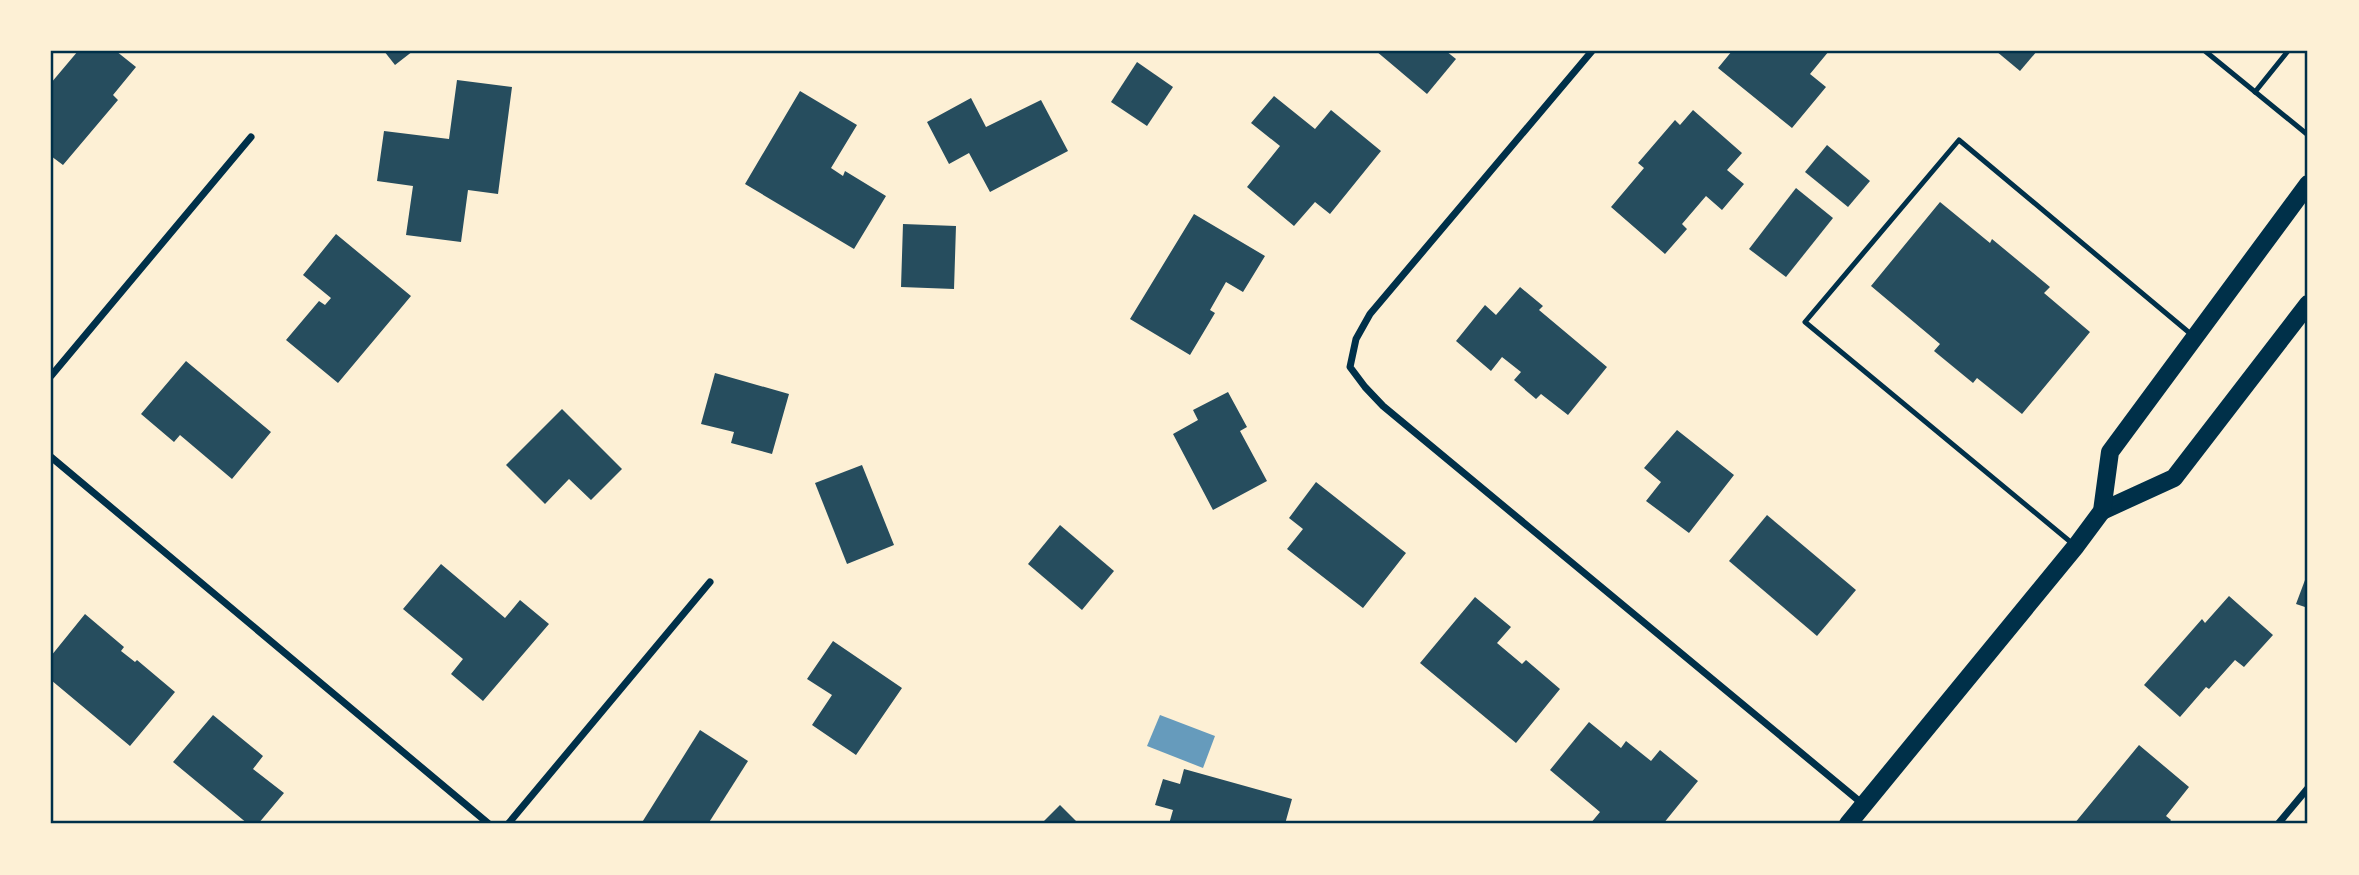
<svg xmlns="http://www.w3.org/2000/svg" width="2359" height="875" font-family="'Varela Round',sans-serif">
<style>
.water{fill:#669bbc}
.building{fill:#264d5e}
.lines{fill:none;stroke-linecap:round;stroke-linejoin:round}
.service{stroke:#003049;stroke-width:5}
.minor{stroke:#003049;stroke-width:7}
.primary{stroke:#003049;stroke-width:18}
.neatline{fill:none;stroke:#003049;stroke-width:2.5}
</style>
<rect width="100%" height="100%" fill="#fdf0d5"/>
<!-- water -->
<polygon class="water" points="1160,715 1215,736 1203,768 1147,746"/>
<!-- building -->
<g class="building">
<polygon points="78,51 116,51 136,67 113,95 118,100 63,165 51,156 51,83"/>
<polygon points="384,51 413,51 395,65"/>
<polygon points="1376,51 1446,51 1456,59 1427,94"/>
<polygon points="1732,51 1829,51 1810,74 1826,87 1792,128 1718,68"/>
<polygon points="1996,51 2037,51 2020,71"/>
<polygon points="1137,62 1173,87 1147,126 1111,102"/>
<polygon points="457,80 512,87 498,194 468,190 461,242 406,235 413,186 377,181 384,131 449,139"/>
<polygon points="800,91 857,125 831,168 843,176 845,171 886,196 854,249 745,184"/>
<polygon points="1274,96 1315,129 1331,110 1381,151 1330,214 1315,202 1294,226 1247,187 1280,146 1251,123"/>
<polygon points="971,98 986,127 1041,100 1068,151 990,192 969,153 949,164 927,122"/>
<polygon points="1693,110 1742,153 1727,170 1744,184 1722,210 1706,196 1682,224 1687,229 1665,254 1611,207 1644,168 1638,163 1675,120 1680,125"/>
<polygon points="1827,145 1870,181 1848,207 1805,172"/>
<polygon points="1796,188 1833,218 1786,277 1749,249"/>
<polygon points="1940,202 1990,243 1992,239 2050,287 2044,293 2090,332 2022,414 1977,378 1973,383 1934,351 1940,344 1871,286"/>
<polygon points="1194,214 1265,256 1243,292 1226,282 1210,310 1215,313 1190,355 1130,319"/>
<polygon points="903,224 956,226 954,289 901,287"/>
<polygon points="336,234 411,296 338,383 286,340 319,301 325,305 331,298 303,275"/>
<polygon points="1520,287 1543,306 1539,310 1607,367 1568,415 1541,394 1536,399 1514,380 1521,372 1502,357 1491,371 1456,341 1485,305 1496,315"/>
<polygon points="186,361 271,432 232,479 180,435 174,442 141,414"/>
<polygon points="715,373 789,394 772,454 731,443 734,432 701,424"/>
<polygon points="1228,392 1247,427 1240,431 1267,481 1213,510 1173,434 1198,420 1193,410"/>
<polygon points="562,409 622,469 591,500 569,479 545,504 506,465"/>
<polygon points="1677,430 1734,475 1689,533 1646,501 1661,482 1644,468"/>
<polygon points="862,465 894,545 847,564 815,483"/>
<polygon points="1316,482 1406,553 1363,608 1287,549 1303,529 1289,518"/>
<polygon points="1767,515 1856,590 1817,636 1729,561"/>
<polygon points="1060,525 1114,571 1082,610 1028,564"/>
<polygon points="441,564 505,618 520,600 549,624 483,701 451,674 463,659 403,609"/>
<polygon points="2308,572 2308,608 2296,604"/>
<polygon points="2229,596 2273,635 2244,667 2235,660 2209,689 2206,687 2180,717 2144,685 2202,619 2205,623"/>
<polygon points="1475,597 1511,627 1497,643 1522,664 1526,660 1560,689 1516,743 1420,663"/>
<polygon points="85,614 124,647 121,651 135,662 137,660 175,692 130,746 51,680 51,656"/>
<polygon points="833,641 902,688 856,755 812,725 832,695 807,679"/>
<polygon points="213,715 263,756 253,769 284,793 258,824 248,824 173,762"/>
<polygon points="1589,722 1621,748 1626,741 1651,761 1660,750 1698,781 1663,824 1590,824 1600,812 1550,770"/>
<polygon points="700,730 748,761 708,824 641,824"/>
<polygon points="2139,745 2189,787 2166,816 2171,820 2168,824 2074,824"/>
<polygon points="1184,769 1292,799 1285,824 1169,824 1173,810 1155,805 1163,779 1180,784"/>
<polygon points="1060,805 1079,824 1041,824"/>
</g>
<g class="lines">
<!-- service -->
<g class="service">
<polyline points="2205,51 2308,135"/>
<polyline points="2255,92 2288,51"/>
<polyline points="2073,544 1805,322 1959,140 2192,335"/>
</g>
<!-- minor -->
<g class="minor">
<polyline points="1592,51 1370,314 1356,339 1350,367 1365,387 1383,406 1864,805"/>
<polyline points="51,376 251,137"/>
<polyline points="51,457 489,824"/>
<polyline points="508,824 710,582"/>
<polyline points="2278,824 2308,788"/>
</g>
<!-- primary -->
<g class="primary">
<polyline points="2102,511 2174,478 2308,304"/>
<polyline points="1848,824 2076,546 2102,511 2110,452 2308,184"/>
</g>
</g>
<!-- border -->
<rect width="2359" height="875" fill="none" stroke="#fdf0d5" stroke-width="105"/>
<rect x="52" y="52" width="2254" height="770" class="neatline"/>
</svg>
